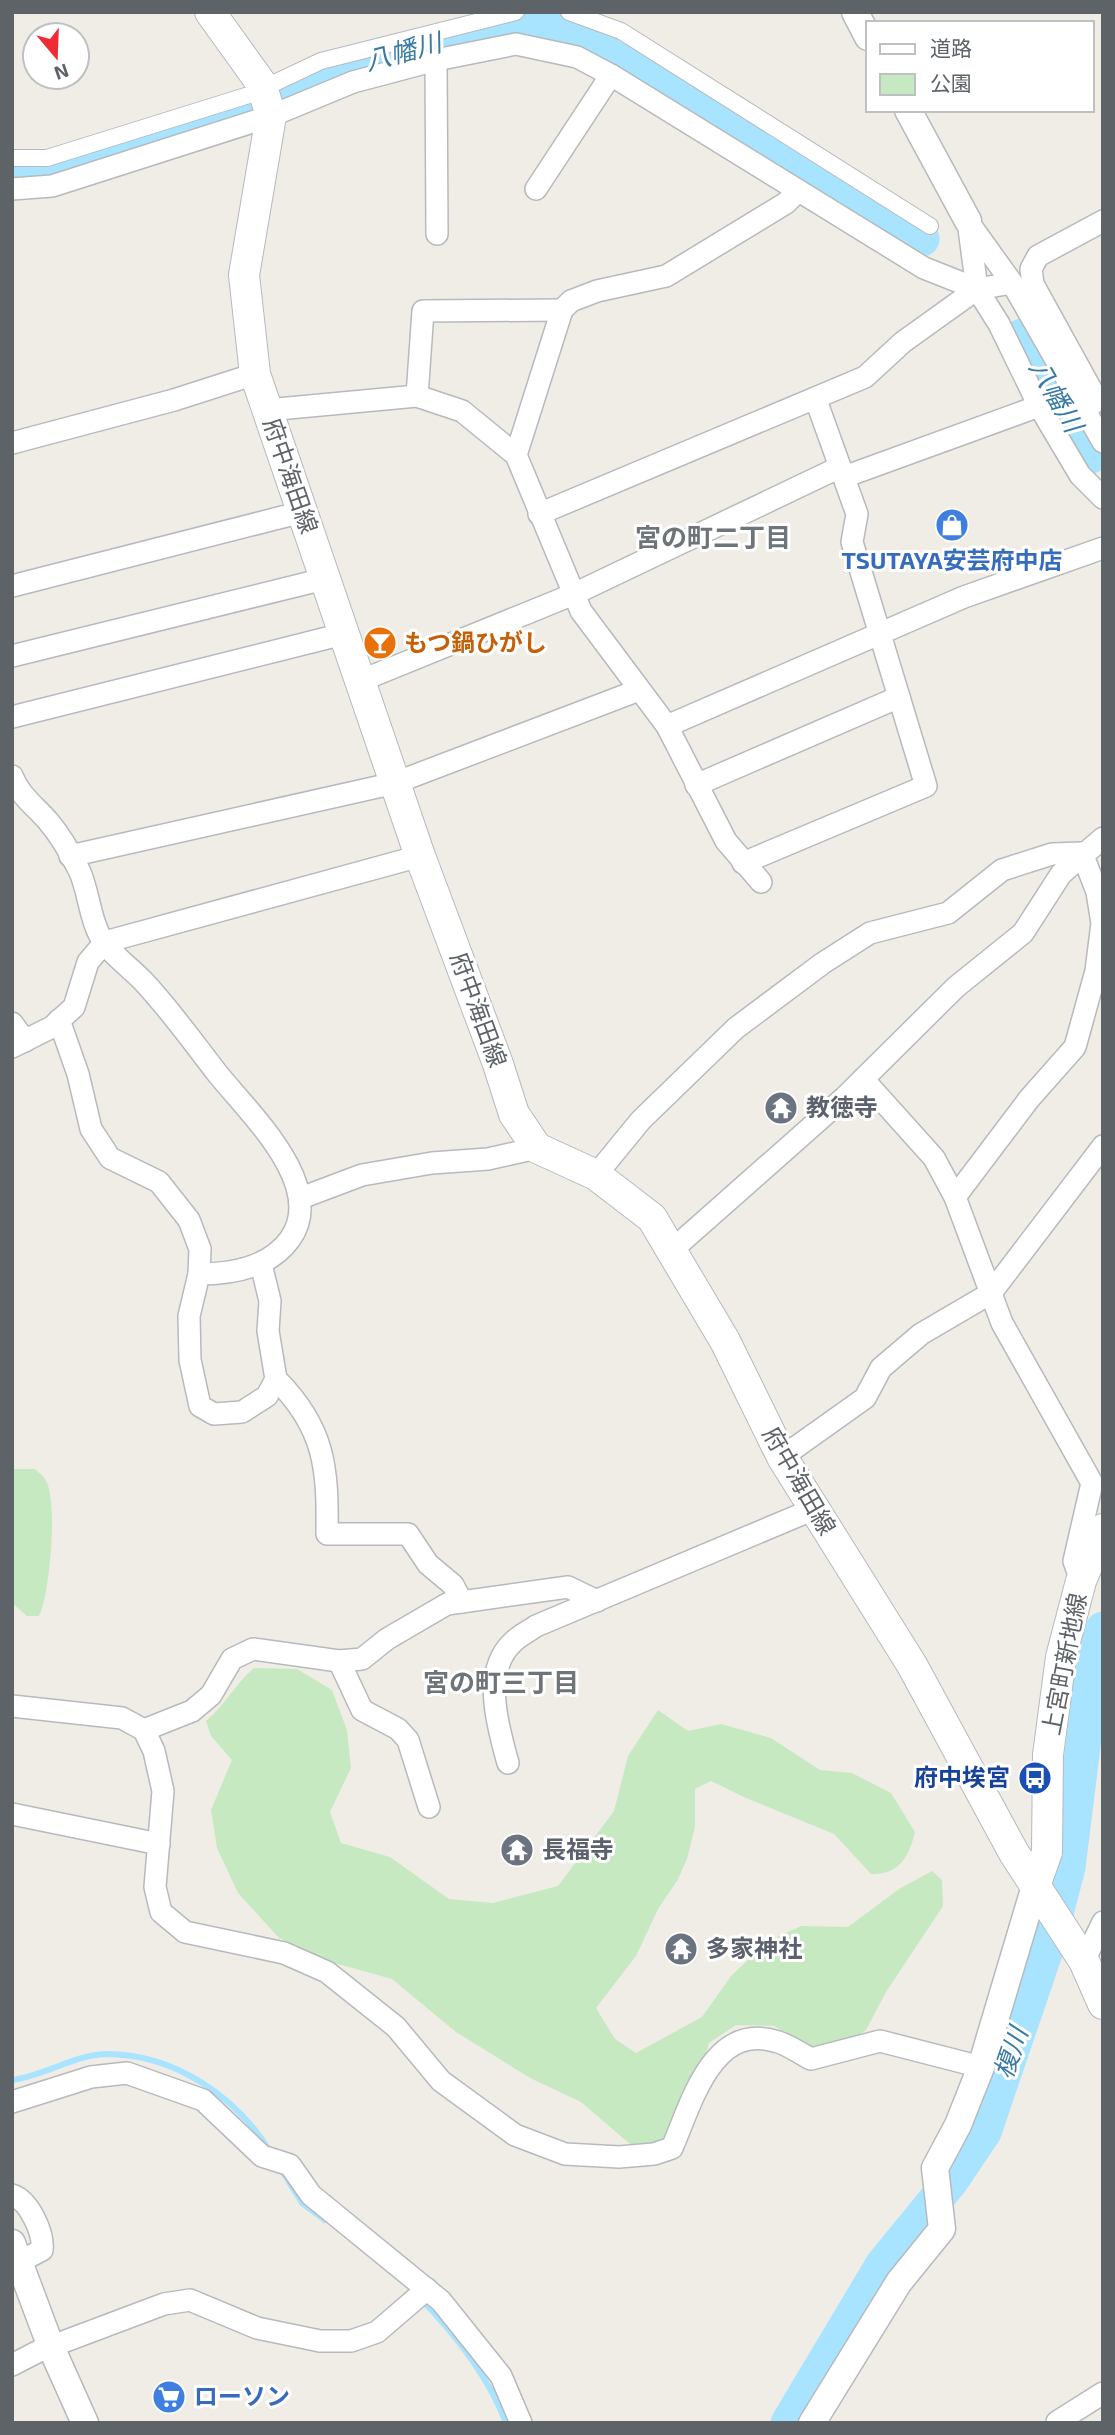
<svg xmlns="http://www.w3.org/2000/svg" width="1115" height="2435" font-family="'Exo 2','Noto Sans JP',sans-serif">
<style>
.green{fill:#c7e9c2}
.lines{fill:none;stroke-linecap:round;stroke-linejoin:round}
.stream{stroke:#a8e4ff;stroke-width:6}
.river{stroke:#a8e4ff;stroke-width:35}
.pedestrian-casing{stroke:#b6babd;stroke-width:18}
.minor-casing{stroke:#b6babd;stroke-width:24}
.tertiary-casing{stroke:#b6babd;stroke-width:29}
.secondary-casing{stroke:#b4babe;stroke-width:32}
.pedestrian{stroke:#fff;stroke-width:16}
.minor{stroke:#fff;stroke-width:21}
.tertiary{stroke:#fff;stroke-width:26}
.secondary{stroke:#fff;stroke-width:30}
.labels{text-anchor:middle;stroke-width:6;stroke-linejoin:round;paint-order:stroke}
.street-label{font-size:24px;fill:#5d6367;stroke:#fff}
.shop-label{font-size:24px;font-weight:bold;fill:#366cbe;stroke:#fff}
.food-label{font-size:24px;font-weight:bold;fill:#c56008;stroke:#fff;text-anchor:start}
.worship-label{font-size:24px;font-weight:bold;fill:#5b616d;stroke:#fff;text-anchor:start}
.transit-label{font-size:24px;font-weight:bold;fill:#164399;stroke:#fff;text-anchor:end}
.water-label{font-size:26px;font-style:italic;fill:#397ba4;stroke:#fff}
.neighbourhood-label{font-size:26px;font-weight:bold;fill:#6e7579;stroke:#fff}
</style>
<rect width="100%" height="100%" fill="#f0ede6"/>
<!-- green -->
<g class="green">
<path d="M12 1469H35C38 1472 44 1476 46 1481 58 1501 50 1595 39 1616H27L12 1603Z"/>
<path d="M254 1668 297 1669 332 1690 347 1730 351 1768 330 1812 341 1843 390 1857 449 1899 493 1903 558 1886 614 1811 628 1756 658 1710 688 1731 721 1724 771 1738 820 1770 852 1773 891 1793 915 1832C909 1857 899 1875 871 1874L834 1834 746 1798 711 1781 695 1789V1827L687 1859 677 1881 658 1909 636 1956 596 2008 615 2039 636 2053 702 2017 731 1976 767 1942 801 1926 848 1927 899 1889 932 1871 942 1880 943 1906 886 1992 866 2030 844 2046 814 2050 774 2026 736 2025 709 2043 702 2067 672 2133 657 2145H631L581 2102 530 2078 456 2032 392 1979 327 1961 279 1938 238 1893 217 1848 211 1810 232 1760 211 1736 206 1721C227 1703 234 1685 254 1668Z"/>
</g>
<g class="lines">
<!-- stream -->
<g class="stream">
<path d="M12 2080C44 2076 74 2055 106 2054 175 2054 237 2097 271 2153"/>
<polyline points="284,2174 302,2203 325,2220"/>
<path d="M420 2298C455 2334 488 2375 506 2423"/>
</g>
<!-- river -->
<g class="river">
<polyline points="12,177 51,173 243,110 344,68 496,27 548,29 586,36 629,55 922,239"/>
<polyline points="1022,336 1074,435 1091,456"/>
<polyline points="788,2423 883,2264 951,2181 984,2132 1048,1944 1068,1867 1095,1650 1103,1629"/>
</g>
<defs>
<g id="pedestrian">
<polyline points="569,12 621,31 930,226"/>
<polyline points="12,158 47,158 249,95 321,61 516,12"/>
</g>
<g id="minor">
<polyline points="436,60 437,234"/>
<polyline points="12,189 52,186 271,116 353,82 436,60 516,44 577,57 611,75 924,268 977,289"/>
<polyline points="536,189 611,75"/>
<polyline points="968,221 977,289 999,324 1039,406 1080,475 1103,498"/>
<polyline points="969,223 1012,283 1103,442"/>
<polyline points="417,396 423,311 562,310"/>
<polyline points="267,410 417,396 462,411 516,455 581,611 667,726 726,841 761,882"/>
<polyline points="1084,411 1097,400 1033,284 1031,269 1038,256 1103,221"/>
<polyline points="12,443 174,400 255,374"/>
<polyline points="516,455 562,310 571,301 597,291 666,276 786,203 798,191"/>
<polyline points="844,477 1039,406"/>
<polyline points="539,514 865,377 903,342 977,289 1012,283"/>
<polyline points="12,586 302,512"/>
<polyline points="12,656 324,579"/>
<polyline points="360,681 574,594 840,467"/>
<polyline points="12,717 343,634"/>
<polyline points="667,726 964,597 1103,548"/>
<path d="M12 776C20 796 34 805 48 821 59 834 71 854 79 870 89 891 89 916 100 936 109 953 131 968 144 982 171 1011 193 1042 217 1073 249 1113 328 1186 290 1239 270 1267 232 1274 199 1274"/>
<polyline points="696,785 899,697"/>
<polyline points="70,856 395,783 639,690"/>
<polyline points="743,863 926,786 852,542 857,514 816,400"/>
<polyline points="59,1020 78,1074 91,1129 110,1158 159,1182 189,1220 200,1249 199,1274 189,1316 190,1360 200,1406 214,1414 242,1412 267,1396 276,1379 268,1331 270,1301 261,1264"/>
<polyline points="12,1023 25,1041"/>
<polyline points="12,1047 52,1027 74,1007 88,962 105,942 420,856"/>
<polyline points="863,1079 934,1158 955,1197 1002,1323 1092,1483 1074,1561 1081,1581"/>
<polyline points="596,1175 641,1120 736,1028 823,963 870,933 948,913 1002,870 1052,854 1082,853"/>
<polyline points="955,1197 1029,1099 1075,1047 1096,971 1102,923 1097,892 1082,853"/>
<polyline points="301,1198 362,1175 432,1163 488,1159 537,1148"/>
<polyline points="672,1250 845,1097 956,987 1023,933 1061,874 1103,838"/>
<path d="M276 1379C325 1428 328 1468 327 1534H408L428 1564 453 1585 462 1602"/>
<polyline points="782,1457 865,1398 881,1368 921,1334 991,1293 1103,1146"/>
<polyline points="339,1661 362,1710 398,1729 408,1740 429,1807"/>
<path d="M12 1706 122 1718 144 1730 154 1751 163 1791 155 1887 161 1912 185 1932 284 1953 327 1972 396 2027 441 2081 515 2135 565 2154 619 2157 654 2154 672 2148C691 2105 712 2020 778 2042 789 2045 801 2054 811 2059L880 2041 981 2067"/>
<polyline points="144,1730 192,1711 211,1695 232,1659 253,1649 339,1661 362,1659 387,1639 447,1604 568,1587 597,1601"/>
<path d="M508 1763C498 1727 481 1672 513 1642 519 1636 529 1631 536 1626L814 1509"/>
<polyline points="12,1814 159,1844"/>
<polyline points="1084,1961 1103,1922"/>
<polyline points="12,2102 91,2077 127,2073 203,2100 262,2156 290,2165 311,2195 441,2301 501,2376 521,2423"/>
<path d="M12 2195C29 2200 44 2233 42 2250L19 2262"/>
<polyline points="12,2365 39,2351 164,2304 190,2300 257,2328 320,2341 351,2341 377,2332 427,2289"/>
<polyline points="1057,2422 1103,2393"/>
</g>
<g id="tertiary">
<polyline points="855,12 868,37"/>
<polyline points="908,110 968,221"/>
<polyline points="12,2243 51,2347 85,2423"/>
<polyline points="812,2423 899,2282 942,2229 935,2168 958,2125 981,2067 1035,1886"/>
</g>
<g id="secondary">
<polyline points="210,12 261,83 271,116 244,275 255,374 420,856 498,1064 514,1114 537,1148 596,1175 652,1218 725,1341 782,1457 912,1665 1014,1853 1084,1961 1103,2004"/>
<polyline points="1035,1886 1047,1852 1048,1755 1061,1657 1081,1581 1103,1529"/>
</g>
</defs>
<!-- pedestrian casing -->
<use href="#pedestrian" class="pedestrian-casing"/>
<!-- minor casing -->
<use href="#minor" class="minor-casing"/>
<!-- tertiary casing -->
<use href="#tertiary" class="tertiary-casing"/>
<!-- secondary casing -->
<use href="#secondary" class="secondary-casing"/>
<!-- pedestrian -->
<use href="#pedestrian" class="pedestrian"/>
<!-- minor -->
<use href="#minor" class="minor"/>
<!-- tertiary -->
<use href="#tertiary" class="tertiary"/>
<!-- secondary -->
<use href="#secondary" class="secondary"/>
</g>
<!-- icons -->
<defs>
<symbol id="shop-disc" viewBox="-11 -11 22 22"><circle r="9.5" fill="#3f7fe0" stroke="#fff"/><path d="M-5-2.5h2.3a2.7 3.5 0 0 1 5.4 0H5L5.5 6h-11ZM-1.5-2.5h3a1.5 2.3 0 0 0-3 0Z" fill="#fff"/></symbol>
<symbol id="bar-disc" viewBox="-11 -11 22 22"><circle r="9.5" fill="#e8710a" stroke="#fff"/><path d="M-6-5H6L.8 .8V4.5H3.5V6h-7V4.5H-.8V.8Z" fill="#fff"/></symbol>
<symbol id="temple-disc" viewBox="-11 -11 22 22"><circle r="9.5" fill="#6b7280" stroke="#fff"/><path d="M0-6L5-2H3V0L6.5 2.5H4V6H1.5V3h-3V6H-4V2.5H-6.5L-3 0V-2H-5Z" fill="#fff"/></symbol>
<symbol id="bus-disc" viewBox="-11 -11 22 22"><circle r="9.5" fill="#1a4fb4" stroke="#fff"/><path d="M-5-6H5V4H4V6H2V4H-2V6H-4V4H-5ZM-3.5-4V0h7V-4ZM-3.5 1.2v1.5H-2V1.2ZM2 1.2v1.5H3.5V1.2Z" fill="#fff"/></symbol>
<symbol id="supermarket-disc" viewBox="-11 -11 22 22"><circle r="9.5" fill="#3f7fe0" stroke="#fff"/><path d="M-6-5.5h2.5l.6 2H6L4.5 2H-2.5L-4.4-4H-6ZM-1.5 3.2a1.3 1.3 0 1 0 .1 0ZM3 3.2a1.3 1.3 0 1 0 .1 0Z" fill="#fff"/></symbol>
</defs>
<g fill-rule="evenodd">
<use href="#shop-disc" x="933" y="506" width="38" height="38"/>
<use href="#bar-disc" x="361" y="624" width="38" height="38"/>
<use href="#temple-disc" x="762" y="1089" width="38" height="38"/>
<use href="#bus-disc" x="1016" y="1759" width="38" height="38"/>
<use href="#temple-disc" x="498" y="1831" width="38" height="38"/>
<use href="#temple-disc" x="662" y="1930" width="38" height="38"/>
<use href="#supermarket-disc" x="150" y="2378" width="38" height="38"/>
</g>
<g class="labels">
<!-- street labels -->
<g class="street-label">
<text transform="translate(290 476) rotate(71)" y="8">府中海田線</text>
<text transform="translate(478 1010) rotate(70)" y="8">府中海田線</text>
<text transform="translate(799 1481) rotate(60)" y="8">府中海田線</text>
<text transform="translate(1065 1664) rotate(-79)" y="8">上宮町新地線</text>
</g>
<!-- shop labels -->
<g class="shop-label">
<text x="952" y="569">TSUTAYA安芸府中店</text>
<text x="194" y="2405" text-anchor="start">ローソン</text>
</g>
<!-- food labels -->
<g class="food-label">
<text x="404" y="651">もつ鍋ひがし</text>
</g>
<!-- worship labels -->
<g class="worship-label">
<text x="806" y="1116">教徳寺</text>
<text x="542" y="1858">長福寺</text>
<text x="706" y="1957">多家神社</text>
</g>
<!-- transit labels -->
<g class="transit-label">
<text x="1010" y="1786">府中埃宮</text>
</g>
<!-- water labels -->
<g class="water-label">
<text transform="translate(403 52) rotate(-15)" y="9">八幡川</text>
<text transform="translate(1056 396) rotate(60)" y="9">八幡川</text>
<text transform="translate(1011 2053) rotate(-71)" y="9">榎川</text>
</g>
<!-- neighbourhood labels -->
<g class="neighbourhood-label">
<text x="713" y="547">宮の町二丁目</text>
<text x="501" y="1692">宮の町三丁目</text>
</g>
</g>
<!-- border -->
<rect width="1115" height="2435" fill="none" stroke="#5d6367" stroke-width="28"/>
<!-- legend -->
<rect x="866" y="21" width="228" height="91" fill="#ffffff" stroke="#bec1c2" stroke-width="2"/>
<rect x="880" y="44" width="35" height="10" fill="#ffffff" stroke="#bec1c2" stroke-width="2"/>
<text x="930" y="56" font-size="21" fill="#5d6367">道路</text>
<rect x="880" y="74" width="35" height="21" fill="#c7e9c2" stroke="#bec1c2" stroke-width="2"/>
<text x="930" y="91" font-size="21" fill="#5d6367">公園</text>
<!-- north arrow -->
<g transform="translate(56 56) rotate(161)"><circle r="33" fill="#ffffff" stroke="#bec1c2" stroke-width="2"/>
<path d="M0-5L12 26L0 18L-12 26Z" fill="#f12b36"/>
<text y="-10" font-size="19" font-weight="bold" text-anchor="middle" fill="#5d6367">N</text>
</g>
</svg>
